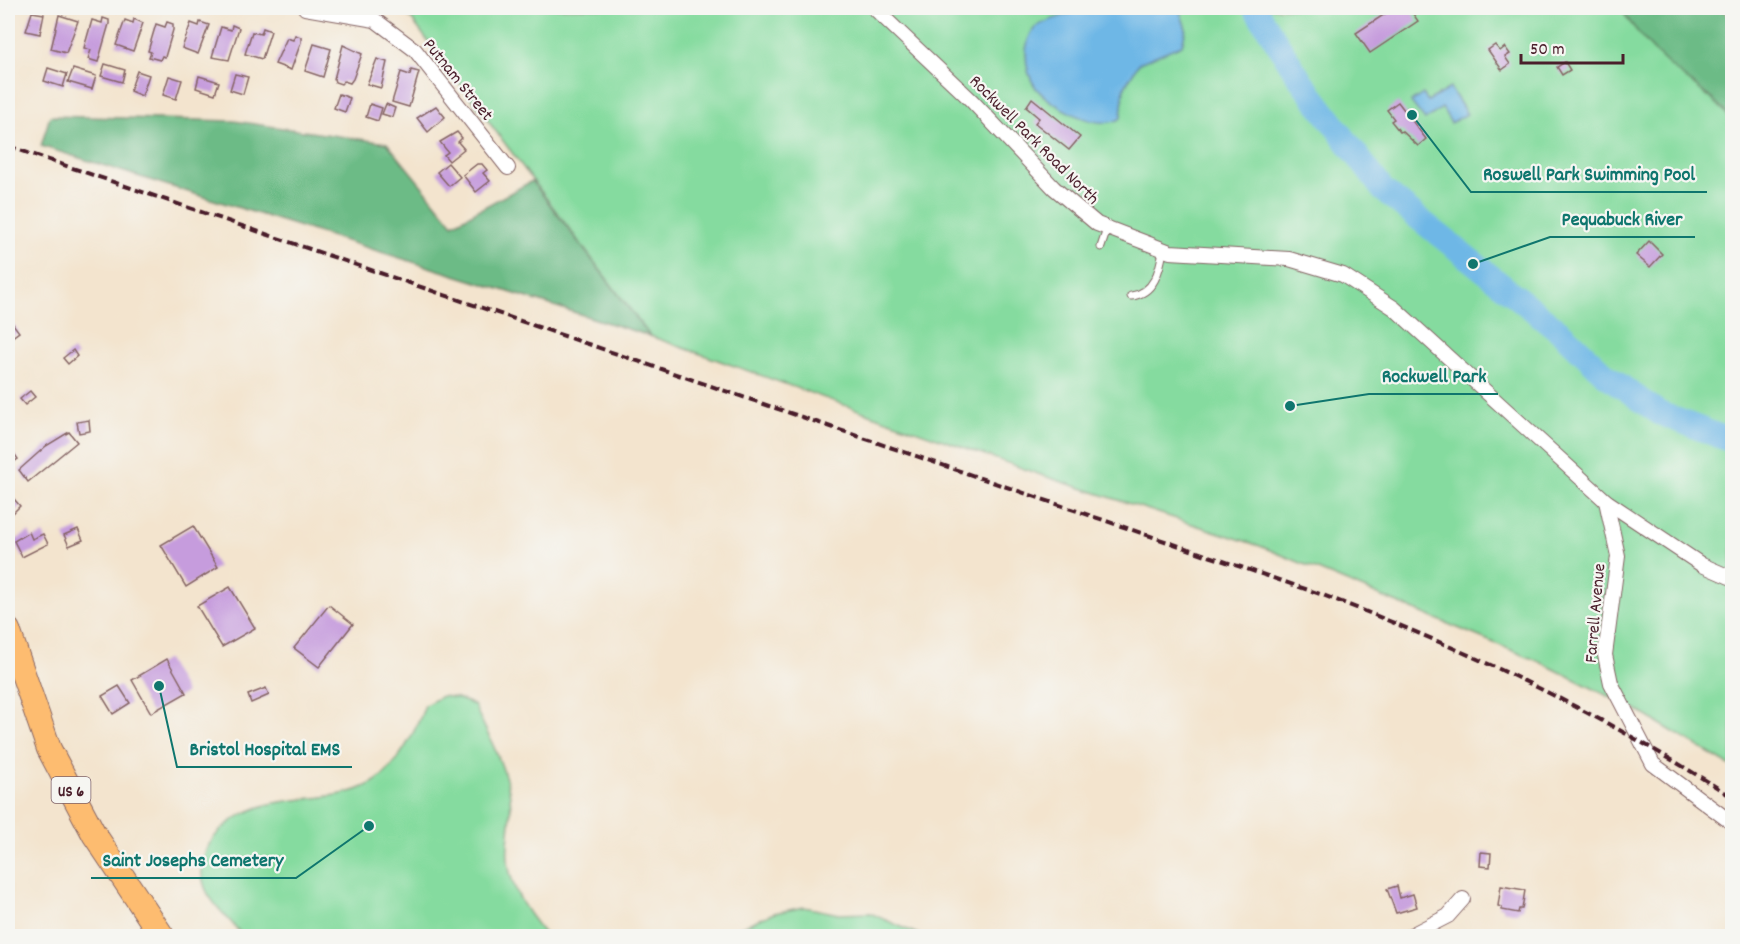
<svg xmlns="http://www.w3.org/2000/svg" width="1740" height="944" font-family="Dekko,sans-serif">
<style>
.green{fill:#85db9f;stroke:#687d65;stroke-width:1.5}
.forest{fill:#6cbb86;stroke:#5b6d58;stroke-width:1.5}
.water{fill:#6eb7e6;stroke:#5c6b88;stroke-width:1.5}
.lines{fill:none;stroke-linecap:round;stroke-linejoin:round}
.river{stroke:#6eb7e6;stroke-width:24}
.building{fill:#c69cdd}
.lane-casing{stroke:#856464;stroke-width:9}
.street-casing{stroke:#856464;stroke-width:16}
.highway-casing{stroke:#856464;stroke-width:26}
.lane{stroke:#fff;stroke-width:7}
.street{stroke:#fff;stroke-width:14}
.highway{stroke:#fdbc6f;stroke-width:24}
.rail{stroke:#4a1f2b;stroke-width:4;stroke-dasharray:9 4.5;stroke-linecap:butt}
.labels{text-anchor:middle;stroke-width:4.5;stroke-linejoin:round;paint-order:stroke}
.shield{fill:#f6f6f2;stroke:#7e6067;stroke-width:1.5}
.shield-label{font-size:16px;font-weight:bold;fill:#4a1f2b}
.street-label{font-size:18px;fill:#4a1f2b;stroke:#f6f6f2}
.leader{fill:none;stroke:#0f766e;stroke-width:2}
.callout-dot{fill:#0f766e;stroke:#f6f6f2;stroke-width:2}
.callout-label{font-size:20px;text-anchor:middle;font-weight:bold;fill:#0f766e;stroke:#f6f6f2;stroke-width:4.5;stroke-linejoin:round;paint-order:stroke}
</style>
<rect width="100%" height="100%" fill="#f6f6f2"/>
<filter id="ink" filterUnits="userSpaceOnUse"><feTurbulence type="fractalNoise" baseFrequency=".0167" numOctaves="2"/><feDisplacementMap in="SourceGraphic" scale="12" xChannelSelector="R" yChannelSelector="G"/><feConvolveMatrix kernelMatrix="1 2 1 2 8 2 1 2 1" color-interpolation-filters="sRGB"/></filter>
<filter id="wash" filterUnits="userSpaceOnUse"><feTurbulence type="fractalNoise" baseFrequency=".008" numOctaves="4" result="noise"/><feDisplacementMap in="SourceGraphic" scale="24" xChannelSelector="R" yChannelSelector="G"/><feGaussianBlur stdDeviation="1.35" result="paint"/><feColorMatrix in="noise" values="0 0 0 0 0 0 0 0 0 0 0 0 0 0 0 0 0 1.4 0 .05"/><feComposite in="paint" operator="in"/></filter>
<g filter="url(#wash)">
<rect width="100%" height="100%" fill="#f3e4ce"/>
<!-- green -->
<g class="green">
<polygon points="403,8 1720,8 1732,22 1732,767 1640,712 1540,662 1260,546 1044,476 650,336"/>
<path d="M442 696 457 698 474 705C487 733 502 760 509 790 513 808 509 828 508 846 505 880 525 912 547 936H242C232 920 214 908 206 890 189 848 228 816 266 805 301 795 339 802 372 783 396 770 417 729 425 705Z"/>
<polygon points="804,907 839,914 870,913 922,936 719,936 774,913"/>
</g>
<!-- forest -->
<g class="forest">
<path d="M1620 8H1721L1732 21V121C1715 97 1690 84 1669 65 1650 48 1634 29 1620 8Z"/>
<polygon points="50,116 234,121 387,143 453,224 532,181 650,336 41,146"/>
</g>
<!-- water -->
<g class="water">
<path d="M1080 8H1179L1186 29 1182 45 1139 63 1124 88 1121 118C1099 133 1051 106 1036 88 1028 77 1026 66 1026 53 1026 46 1029 34 1035 28 1048 17 1067 18 1080 8Z"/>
<polygon points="1450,88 1467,114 1451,123 1442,108 1425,120 1411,102 1423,94 1428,101"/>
</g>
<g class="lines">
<!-- river -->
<polyline class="river" points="1255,8 1300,79 1383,190 1563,334 1607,376 1659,413 1732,441"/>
</g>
<g id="blocks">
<!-- building -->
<g class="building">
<polygon points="1394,8 1409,8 1418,21 1370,53 1356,33"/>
<polygon points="32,12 44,14 40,34 26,31"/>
<polygon points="59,15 78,21 66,53 51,49"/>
<polygon points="103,18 109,20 109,24 98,62 88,59 91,50 84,48 92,20 102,23"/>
<polygon points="134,19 143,23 133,51 116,45 125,20 133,23"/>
<polygon points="167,22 173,24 173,30 165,57 162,56 160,60 149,57 151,52 148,51 156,24 165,27"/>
<polygon points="200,22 209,25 198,54 182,48 191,23 199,26"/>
<polygon points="232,25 239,28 229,60 212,57 221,27 231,30"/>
<polygon points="263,28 271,31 262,59 245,54 252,32 261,34"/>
<polygon points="295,35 301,37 301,42 291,70 275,64 287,38 293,40"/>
<polygon points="314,44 331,49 323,77 305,71"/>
<polygon points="343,45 362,54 353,79 350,83 344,81 341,84 335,82 334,79"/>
<polygon points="1495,45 1500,51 1505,47 1510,54 1505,57 1510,64 1502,70 1488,50"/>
<polygon points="377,59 387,62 381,88 367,84"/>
<polygon points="1565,62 1570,70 1562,75 1557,67"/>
<polygon points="105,64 125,70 122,82 101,76"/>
<polygon points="48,68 67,74 63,87 44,81"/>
<polygon points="73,69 96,76 92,89 68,82"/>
<polygon points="411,70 419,72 409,107 392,102 401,72 410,75"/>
<polygon points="137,71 149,75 142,96 130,91"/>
<polygon points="235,74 248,77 243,94 230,90"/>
<polygon points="169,76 182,80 176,99 163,95"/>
<polygon points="199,76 219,82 215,94 196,88"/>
<polygon points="339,94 350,98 345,112 334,108"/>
<polygon points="1032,98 1080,137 1069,150 1035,123 1039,118 1026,107"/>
<polygon points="1398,102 1426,139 1418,146 1402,131 1400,132 1391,121 1394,119 1387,110"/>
<polygon points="370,104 382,108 378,121 366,117"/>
<polygon points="386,104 395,108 392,117 382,114"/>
<polygon points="436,106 445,117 428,132 417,118"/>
<polygon points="457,132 462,138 458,142 464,149 449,161 444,155 448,152 440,142"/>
<polygon points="448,163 460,177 449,186 437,172"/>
<polygon points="477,164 482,164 487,170 483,173 490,181 476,192 463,175"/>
<polygon points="1649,241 1662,254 1650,267 1636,255"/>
<polygon points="10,320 19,332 8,340 8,321"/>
<polygon points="73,350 77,356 68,364 63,358"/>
<polygon points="30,391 35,397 25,405 20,399"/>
<polygon points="89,420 90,431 79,433 77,422"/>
<polygon points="69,432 77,442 28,482 19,470 46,446"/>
<polygon points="8,445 18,459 8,466"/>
<polygon points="8,492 20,506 8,518"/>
<polygon points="193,526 218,567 186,587 161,545"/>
<polygon points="78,529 83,540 69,546 64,535"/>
<polygon points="29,532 32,539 43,534 48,544 22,557 14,541"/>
<polygon points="230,587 255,628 222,647 197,606"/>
<polygon points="329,605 353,624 319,667 294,648"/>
<polygon points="167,659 186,693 151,713 132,680"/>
<polygon points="119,686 130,703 113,714 102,696"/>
<polygon points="266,688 269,695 251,703 248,695"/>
<polygon points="1481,852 1491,853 1490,867 1480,866"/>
<polygon points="1397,886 1400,898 1413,894 1417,907 1396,913 1387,889"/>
<polygon points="1501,886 1525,890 1522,909 1519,909 1518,913 1502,910 1502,907 1498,906"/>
</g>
</g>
</g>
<g filter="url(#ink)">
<use href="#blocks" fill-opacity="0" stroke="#856464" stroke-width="1.5"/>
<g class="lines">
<defs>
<g id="lane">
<polyline points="1101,247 1107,229"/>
<path d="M1131 296C1154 294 1160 270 1163 250"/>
</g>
<g id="street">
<polyline points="305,8 375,20 415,50 508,168"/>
<polyline points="874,8 971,100 1054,188 1097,224 1170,252 1289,259 1343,275 1394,308 1606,501 1702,565 1732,578"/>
<polyline points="1729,8 1732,11"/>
<polyline points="1606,501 1618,556 1605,655 1611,683 1653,764 1732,823"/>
<polyline points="1409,936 1448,916 1463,899"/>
</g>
<polyline id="highway" points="8,630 49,749 94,834 162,936"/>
</defs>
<!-- lane casing -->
<use href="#lane" class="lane-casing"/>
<!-- street casing -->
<use href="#street" class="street-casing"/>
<!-- highway casing -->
<use href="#highway" class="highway-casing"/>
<!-- lane -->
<use href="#lane" class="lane"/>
<!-- street -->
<use href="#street" class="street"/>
<!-- highway -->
<use href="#highway" class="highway"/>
<!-- rail -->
<path class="rail" d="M8 146 1323 595C1466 649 1603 714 1732 797"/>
</g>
</g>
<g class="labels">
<!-- shield labels -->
<rect class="shield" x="51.5" y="777" width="39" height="26" rx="4.5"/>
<g class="shield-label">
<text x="71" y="796">US 6</text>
</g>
<!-- street labels -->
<g class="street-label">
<text transform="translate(459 79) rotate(51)" y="6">Putnam Street</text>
<text transform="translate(1035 139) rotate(45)" y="6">Rockwell Park Road North</text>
<text transform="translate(1594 613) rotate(-85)" y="6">Farrell Avenue</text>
</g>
</g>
<!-- callouts -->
<path class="leader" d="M1412 115L1471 192H1707M1473 264L1550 237H1695M1290 406L1369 394H1498M159 686L177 767H352M369 826L296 878H91"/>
<g class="callout-dot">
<circle cx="1412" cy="115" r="6"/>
<circle cx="1473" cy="264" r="6"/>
<circle cx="1290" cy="406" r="6"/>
<circle cx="159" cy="686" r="6"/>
<circle cx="369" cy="826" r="6"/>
</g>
<g class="callout-label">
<text x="1589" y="180">Roswell Park Swimming Pool</text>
<text x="1622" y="225">Pequabuck River</text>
<text x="1434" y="382">Rockwell Park</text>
<text x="265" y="755">Bristol Hospital EMS</text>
<text x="193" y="866">Saint Josephs Cemetery</text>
</g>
<!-- margin -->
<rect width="1740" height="944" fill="none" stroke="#f6f6f2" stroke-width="30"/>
<!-- scale -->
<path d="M1521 54v9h102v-9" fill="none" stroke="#4a1f2b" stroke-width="3"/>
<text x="1530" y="54" font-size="18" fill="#4a1f2b" stroke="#f6f6f2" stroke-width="4.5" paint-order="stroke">50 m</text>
</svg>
